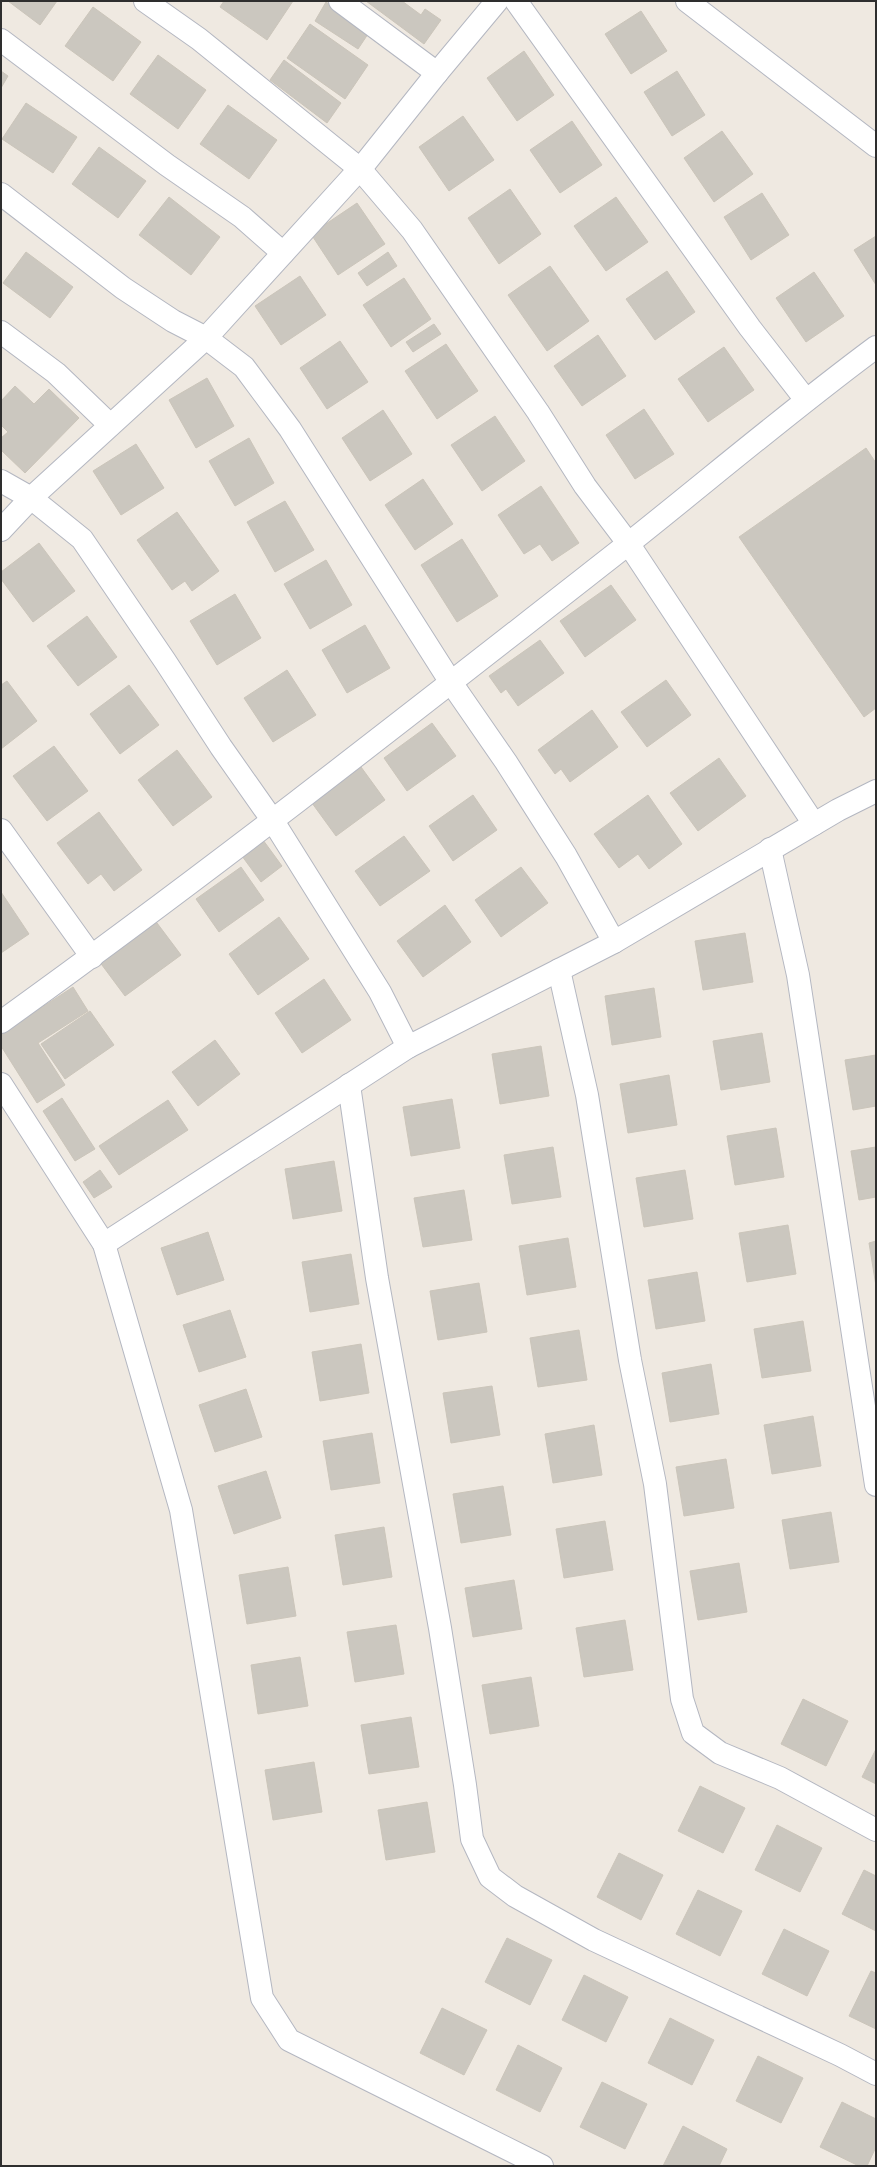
<svg xmlns="http://www.w3.org/2000/svg" width="877" height="2167" font-family="'Space Grotesk',sans-serif">
<style>
.building{fill:#cbc7bf;stroke:#cbc5ba}
.lines{fill:none;stroke-linecap:round;stroke-linejoin:round}
.minor-casing{stroke:#b4b7c1;stroke-width:24}
.minor{stroke:#fff;stroke-width:22}
</style>
<rect width="100%" height="100%" fill="#efe9e1"/>
<!-- building -->
<g class="building">
<polygon points="8,1 57,1 40,25"/>
<polygon points="224,1 293,1 267,40 220,7"/>
<polygon points="366,1 402,1 421,15 425,9 441,20 424,44"/>
<polygon points="326,2 370,31 358,49 315,21"/>
<polygon points="93,7 141,42 113,81 65,46"/>
<polygon points="641,11 667,51 631,74 605,34"/>
<polygon points="310,24 368,65 345,99 287,58"/>
<polygon points="524,51 554,95 517,121 487,78"/>
<polygon points="158,55 206,90 178,129 130,94"/>
<polygon points="284,60 341,103 327,123 270,80"/>
<polygon points="1,71 8,76 1,88"/>
<polygon points="677,71 705,115 672,136 644,92"/>
<polygon points="26,103 77,137 53,173 2,139"/>
<polygon points="228,105 277,140 249,179 200,144"/>
<polygon points="463,116 494,160 449,191 419,147"/>
<polygon points="572,121 602,165 560,193 530,150"/>
<polygon points="722,131 753,174 714,202 684,158"/>
<polygon points="99,147 146,181 118,218 72,184"/>
<polygon points="510,189 541,234 499,264 468,218"/>
<polygon points="762,193 789,235 751,260 724,217"/>
<polygon points="169,197 220,237 191,275 139,235"/>
<polygon points="616,197 648,242 606,271 574,226"/>
<polygon points="357,203 385,244 338,275 311,234"/>
<polygon points="876,236 876,285 854,250"/>
<polygon points="26,252 73,287 50,318 3,283"/>
<polygon points="388,252 397,266 367,286 358,273"/>
<polygon points="550,266 589,321 547,351 508,295"/>
<polygon points="667,271 695,312 655,340 626,299"/>
<polygon points="814,272 844,316 806,342 776,298"/>
<polygon points="300,276 326,315 281,345 255,306"/>
<polygon points="404,278 431,319 391,347 363,305"/>
<polygon points="434,324 441,334 413,352 406,342"/>
<polygon points="598,335 626,376 582,406 554,366"/>
<polygon points="340,341 368,382 327,409 300,368"/>
<polygon points="446,344 478,391 437,419 405,371"/>
<polygon points="724,347 754,390 708,422 678,379"/>
<polygon points="207,378 234,426 196,448 169,400"/>
<polygon points="15,386 34,404 49,389 79,418 25,473 1,450 1,438 8,432 1,425 1,401"/>
<polygon points="644,409 674,454 635,479 606,435"/>
<polygon points="383,410 412,454 370,481 342,438"/>
<polygon points="495,416 525,461 482,491 451,445"/>
<polygon points="249,438 274,483 235,506 209,461"/>
<polygon points="136,444 164,488 121,515 93,471"/>
<polygon points="866,448 876,463 876,708 864,717 739,537"/>
<polygon points="423,479 453,524 415,550 385,505"/>
<polygon points="541,486 579,543 552,561 540,544 524,554 498,515"/>
<polygon points="285,501 314,550 275,572 247,522"/>
<polygon points="177,512 219,571 192,591 185,581 172,590 137,540"/>
<polygon points="462,539 498,596 457,622 421,565"/>
<polygon points="39,543 75,591 33,622 1,579 1,572"/>
<polygon points="326,560 352,605 310,629 284,584"/>
<polygon points="611,585 636,620 585,657 560,621"/>
<polygon points="235,594 261,638 217,665 190,621"/>
<polygon points="87,616 117,657 78,686 47,646"/>
<polygon points="365,625 390,668 347,693 322,650"/>
<polygon points="540,640 564,673 518,706 506,689 501,693 489,676"/>
<polygon points="287,670 316,715 273,742 244,698"/>
<polygon points="666,680 691,715 647,747 621,712"/>
<polygon points="7,681 37,721 1,749 1,685"/>
<polygon points="129,685 159,725 120,754 90,714"/>
<polygon points="592,710 618,747 570,782 561,769 555,774 538,750"/>
<polygon points="432,723 456,756 407,791 384,758"/>
<polygon points="54,746 88,791 47,821 13,776"/>
<polygon points="177,750 212,797 173,826 138,780"/>
<polygon points="719,758 746,796 698,831 670,793"/>
<polygon points="361,767 385,800 336,836 312,803"/>
<polygon points="473,795 497,830 453,861 429,826"/>
<polygon points="648,795 682,844 649,869 638,854 619,868 594,834"/>
<polygon points="99,812 142,870 114,891 101,874 88,884 57,843"/>
<polygon points="404,836 430,871 380,906 355,871"/>
<polygon points="263,840 282,866 261,882 242,856"/>
<polygon points="241,867 264,900 219,932 196,899"/>
<polygon points="521,867 548,903 501,937 475,900"/>
<polygon points="1,892 29,934 1,953"/>
<polygon points="445,905 471,942 423,977 397,941"/>
<polygon points="279,917 309,959 258,995 229,954"/>
<polygon points="154,919 181,955 125,996 99,961"/>
<polygon points="745,933 753,982 703,990 695,941"/>
<polygon points="324,979 351,1020 302,1053 275,1013"/>
<polygon points="73,987 88,1011 38,1043 65,1085 37,1103 1,1046 1,1034"/>
<polygon points="654,988 661,1037 612,1045 605,996"/>
<polygon points="90,1011 114,1045 65,1079 41,1044"/>
<polygon points="762,1033 770,1082 721,1090 713,1041"/>
<polygon points="215,1040 240,1074 198,1106 172,1072"/>
<polygon points="541,1046 549,1096 500,1104 492,1054"/>
<polygon points="876,1055 876,1106 853,1110 845,1060"/>
<polygon points="669,1075 677,1125 628,1133 620,1084"/>
<polygon points="62,1098 95,1149 75,1161 43,1111"/>
<polygon points="452,1099 460,1148 411,1156 403,1107"/>
<polygon points="168,1100 188,1130 119,1175 99,1146"/>
<polygon points="776,1128 784,1177 735,1185 727,1136"/>
<polygon points="553,1147 561,1197 512,1204 504,1155"/>
<polygon points="876,1147 876,1197 859,1200 851,1151"/>
<polygon points="334,1161 342,1211 293,1219 285,1169"/>
<polygon points="100,1170 112,1187 94,1198 83,1182"/>
<polygon points="685,1170 693,1219 644,1227 636,1178"/>
<polygon points="464,1190 472,1240 423,1247 414,1198"/>
<polygon points="788,1225 796,1274 747,1282 739,1233"/>
<polygon points="208,1232 224,1280 177,1295 161,1248"/>
<polygon points="568,1238 576,1287 527,1295 519,1246"/>
<polygon points="876,1241 876,1286 869,1243"/>
<polygon points="351,1254 359,1304 310,1312 302,1262"/>
<polygon points="697,1272 705,1321 656,1329 648,1280"/>
<polygon points="479,1283 487,1332 438,1340 430,1291"/>
<polygon points="230,1310 246,1357 199,1372 183,1325"/>
<polygon points="803,1321 811,1371 762,1378 754,1329"/>
<polygon points="579,1330 587,1380 538,1387 530,1338"/>
<polygon points="361,1344 369,1393 320,1401 312,1352"/>
<polygon points="711,1364 719,1414 670,1422 662,1373"/>
<polygon points="492,1386 500,1435 451,1443 443,1393"/>
<polygon points="246,1389 262,1437 215,1452 199,1405"/>
<polygon points="813,1416 821,1466 772,1474 764,1425"/>
<polygon points="594,1425 602,1475 553,1483 545,1434"/>
<polygon points="372,1433 380,1483 331,1490 323,1441"/>
<polygon points="726,1459 734,1508 684,1516 676,1467"/>
<polygon points="266,1471 281,1518 234,1534 218,1486"/>
<polygon points="503,1486 511,1535 461,1543 453,1494"/>
<polygon points="831,1512 839,1562 790,1569 782,1520"/>
<polygon points="605,1521 613,1570 564,1578 556,1529"/>
<polygon points="384,1527 392,1577 343,1585 335,1535"/>
<polygon points="739,1563 747,1612 698,1620 690,1571"/>
<polygon points="288,1567 296,1616 247,1624 239,1575"/>
<polygon points="514,1580 522,1629 473,1637 465,1588"/>
<polygon points="625,1620 633,1670 584,1677 576,1628"/>
<polygon points="396,1625 404,1674 355,1682 347,1632"/>
<polygon points="300,1657 308,1706 258,1714 251,1665"/>
<polygon points="531,1677 539,1726 490,1734 482,1685"/>
<polygon points="803,1699 848,1721 826,1766 781,1744"/>
<polygon points="411,1717 419,1767 369,1774 361,1725"/>
<polygon points="876,1749 876,1784 862,1777"/>
<polygon points="314,1762 322,1812 273,1820 265,1770"/>
<polygon points="700,1786 745,1808 723,1853 678,1831"/>
<polygon points="427,1802 435,1852 386,1860 378,1810"/>
<polygon points="777,1825 822,1848 800,1892 755,1870"/>
<polygon points="619,1853 663,1875 641,1920 597,1897"/>
<polygon points="864,1870 876,1876 876,1931 842,1914"/>
<polygon points="698,1890 742,1911 720,1956 676,1934"/>
<polygon points="784,1929 829,1951 807,1996 762,1974"/>
<polygon points="507,1938 552,1960 530,2005 485,1982"/>
<polygon points="871,1971 876,1973 876,2029 849,2016"/>
<polygon points="584,1975 628,1997 606,2042 562,2020"/>
<polygon points="442,2008 487,2030 464,2075 420,2053"/>
<polygon points="670,2018 714,2040 692,2085 648,2063"/>
<polygon points="518,2045 562,2068 540,2112 496,2090"/>
<polygon points="758,2056 803,2078 781,2123 736,2101"/>
<polygon points="602,2082 647,2104 625,2149 580,2127"/>
<polygon points="842,2102 876,2119 876,2147 867,2166 859,2166 820,2147"/>
<polygon points="683,2126 727,2149 719,2166 663,2166"/>
</g>
<g class="lines">
<defs>
<g id="minor">
<polyline points="145,1 199,39 360,169 412,230 538,412 585,486 628,543 814,824"/>
<polyline points="340,1 437,73"/>
<polyline points="516,1 750,328 806,400"/>
<polyline points="687,1 876,146"/>
<polyline points="1,40 167,165 242,217 283,253"/>
<polyline points="1,194 123,288 173,321 206,338 244,367 290,429 450,681 506,762 566,856 614,942"/>
<polyline points="1,332 56,373 110,425"/>
<polyline points="1,481 31,498 82,539 165,661 221,747 273,821 380,992 408,1047"/>
<polyline points="1,530 31,498 206,338 366,162 437,73 497,1"/>
<polyline points="1,830 92,957"/>
<polyline points="770,849 798,975 876,1485"/>
<polyline points="559,970 587,1095 630,1360 655,1484 682,1699 693,1733 720,1753 780,1778 876,1830"/>
<path d="M1 1022C214 869 421 706 628 544 711 478 791 410 876 347"/>
<polyline points="1,1084 104,1244 181,1510 262,1998 289,2040 542,2166"/>
<polyline points="349,1085 377,1278 440,1628 465,1785 472,1839 490,1877 515,1896 594,1940 840,2055 876,2074"/>
<polyline points="104,1244 408,1047 614,942 838,810 876,791"/>
</g>
</defs>
<!-- minor casing -->
<use href="#minor" class="minor-casing"/>
<!-- minor -->
<use href="#minor" class="minor"/>
</g>
<!-- border -->
<rect width="877" height="2167" fill="none" stroke="#2e2e2e" stroke-width="4"/>
</svg>
